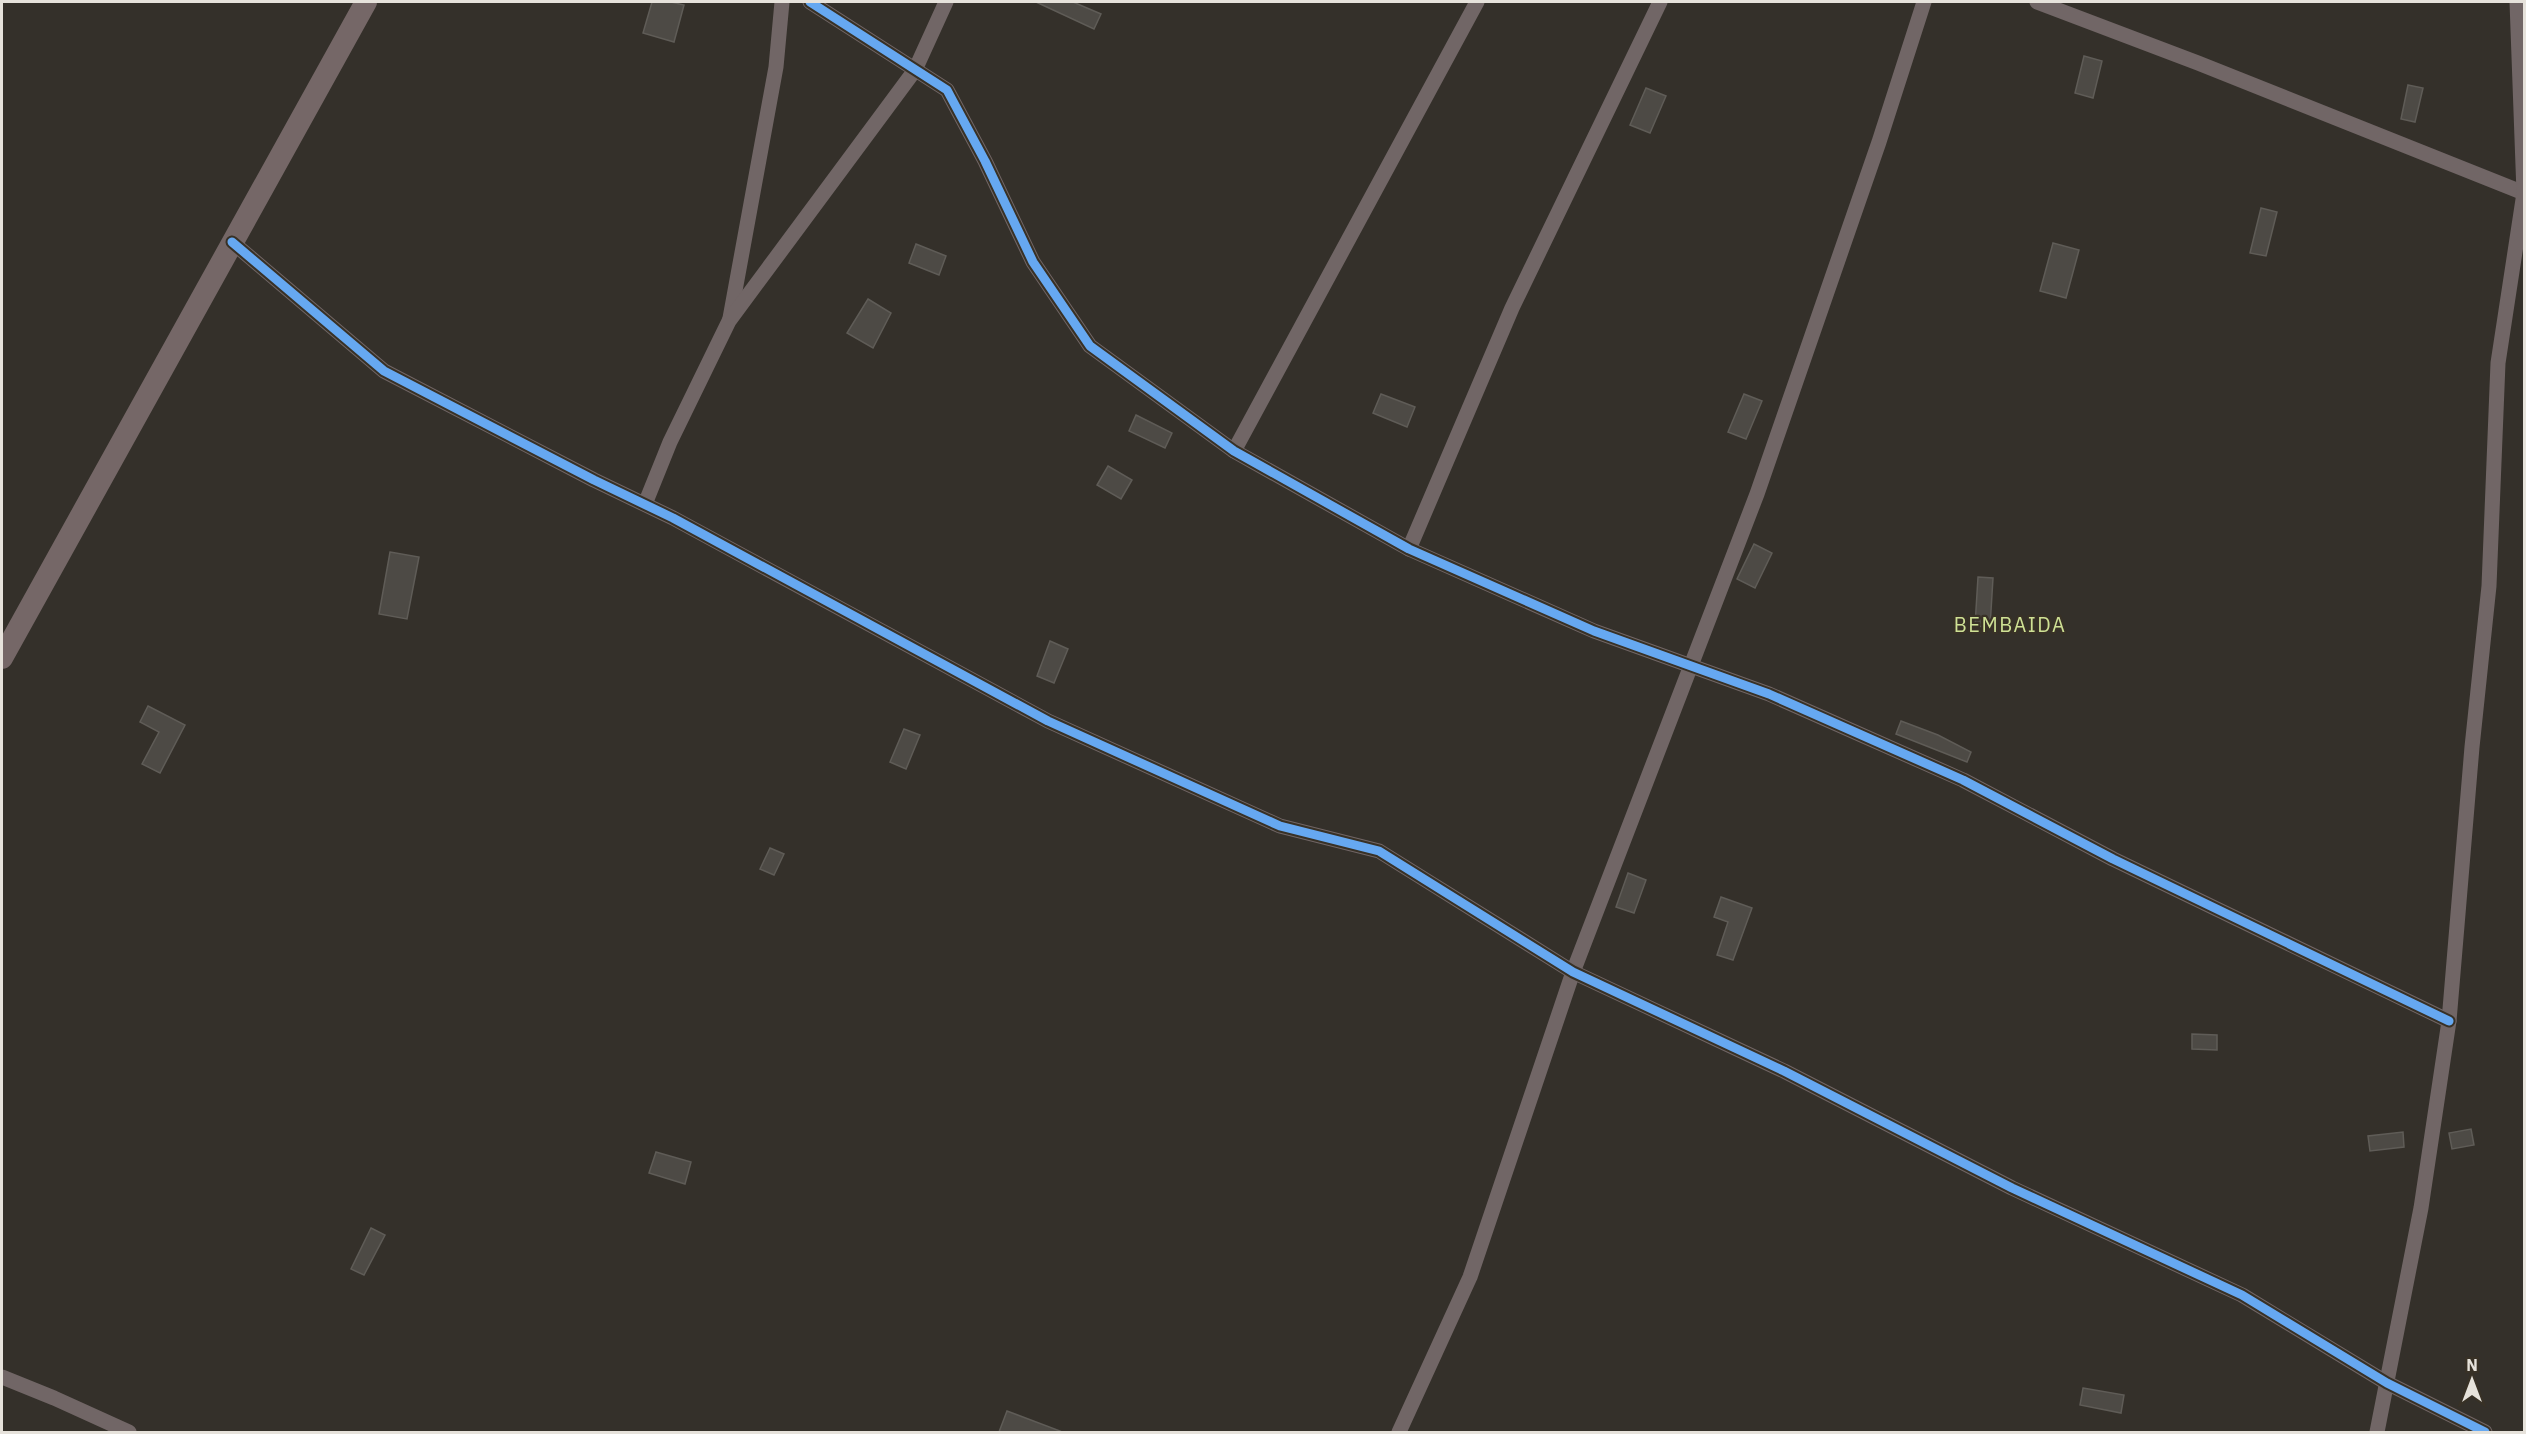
<svg xmlns="http://www.w3.org/2000/svg" width="2526" height="1434" font-family="'IBM Plex Sans',sans-serif">
<style>
.building{fill:#4d4a45;stroke:#5f5c57;stroke-width:1.5}
.lines{fill:none;stroke-linecap:round;stroke-linejoin:round}
.street{stroke:#716666;stroke-width:15}
.secondary{stroke:#756767;stroke-width:22}
.cycleway-casing{stroke:#383126;stroke-width:13}
.cycleway{stroke:#66a8f1;stroke-width:9}
.labels{text-anchor:middle;stroke-width:4.5;stroke-linejoin:round;paint-order:stroke}
.quarter-label{font-size:20px;letter-spacing:1.5px;fill:#cfe195;stroke:#383126}
</style>
<rect width="100%" height="100%" fill="#34302a"/>
<!-- building -->
<g class="building">
<polygon points="652,2 671,2 684,5 674,42 643,33"/>
<polygon points="1036,2 1073,2 1101,14 1094,29"/>
<polygon points="2084,56 2102,61 2093,98 2075,93"/>
<polygon points="2408,85 2423,88 2415,122 2401,119"/>
<polygon points="1646,88 1666,96 1650,133 1630,125"/>
<polygon points="2261,208 2277,212 2266,256 2250,253"/>
<polygon points="2053,243 2079,250 2066,298 2040,291"/>
<polygon points="916,244 946,256 939,275 909,263"/>
<polygon points="868,299 891,313 873,348 847,333"/>
<polygon points="1381,394 1415,407 1407,427 1373,413"/>
<polygon points="1744,394 1762,401 1746,439 1728,432"/>
<polygon points="1136,415 1172,433 1165,448 1129,431"/>
<polygon points="1108,466 1132,480 1121,499 1097,485"/>
<polygon points="1754,544 1772,553 1755,588 1737,579"/>
<polygon points="390,552 419,557 407,619 379,614"/>
<polygon points="1978,577 1993,578 1990,627 1975,626"/>
<polygon points="1050,641 1068,649 1054,683 1037,676"/>
<polygon points="148,706 185,725 160,773 142,764 159,732 140,722"/>
<polygon points="1901,721 1938,735 1971,752 1967,762 1896,734"/>
<polygon points="904,729 920,735 906,769 890,762"/>
<polygon points="770,848 784,854 774,875 760,869"/>
<polygon points="1628,873 1646,880 1634,913 1616,907"/>
<polygon points="1721,897 1752,908 1733,960 1717,955 1728,922 1714,917"/>
<polygon points="2192,1034 2217,1035 2217,1050 2192,1049"/>
<polygon points="2471,1129 2474,1145 2452,1149 2449,1133"/>
<polygon points="2403,1132 2404,1147 2370,1151 2368,1136"/>
<polygon points="656,1152 691,1162 685,1184 649,1173"/>
<polygon points="371,1228 385,1235 364,1275 351,1269"/>
<polygon points="2083,1388 2124,1395 2121,1413 2080,1405"/>
<polygon points="1007,1411 1060,1431 1059,1432 999,1432"/>
</g>
<g class="lines">
<!-- street -->
<g class="street">
<polyline points="810,2 947,90 985,161 1033,262 1090,346 1234,451 1409,549 1594,631 1769,694 1963,780 2113,859 2449,1021"/>
<polyline points="2037,2 2198,63 2524,193"/>
<polyline points="232,242 384,371 594,480 673,518 1048,721 1280,826 1379,851 1573,972 1784,1071 2012,1188 2242,1295 2387,1383 2485,1432"/>
<polyline points="730,318 776,67 782,2"/>
<polyline points="1234,451 1477,2"/>
<polyline points="645,504 670,442 729,321 915,70 946,2"/>
<polyline points="1409,549 1512,308 1660,2"/>
<polyline points="2,1377 54,1398 129,1432"/>
<polyline points="1399,1432 1470,1277 1573,972 1757,494 1879,142 1924,2"/>
<polyline points="2377,1432 2421,1208 2449,1021 2472,747 2489,586 2498,363 2524,193 2517,2"/>
</g>
<!-- secondary -->
<polyline class="secondary" points="2,658 366,2"/>
<defs>
<g id="cycleway">
<polyline points="810,2 947,90 985,161 1033,262 1090,346 1234,451 1409,549 1594,631 1769,694 1963,780 2113,859 2449,1021"/>
<polyline points="232,242 384,371 594,480 673,518 1048,721 1280,826 1379,851 1573,972 1784,1071 2012,1188 2242,1295 2387,1383 2485,1432"/>
</g>
</defs>
<!-- cycleway casing -->
<use href="#cycleway" class="cycleway-casing"/>
<!-- cycleway -->
<use href="#cycleway" class="cycleway"/>
</g>
<g class="labels">
<!-- quarter labels -->
<g class="quarter-label">
<text x="2010" y="632">BEMBAIDA</text>
</g>
</g>
<!-- border -->
<rect width="2526" height="1434" fill="none" stroke="#e6e2db" stroke-width="6"/>
<!-- north arrow -->
<g transform="translate(2472 1380)" stroke="#383126" stroke-width="4.5" paint-order="stroke">
<path d="M0-4.5L10 22L0 15L-10 22Z" fill="#e6e2db"/>
<text y="-9" font-size="16" font-weight="bold" text-anchor="middle" fill="#e6e2db">N</text>
</g>
</svg>
